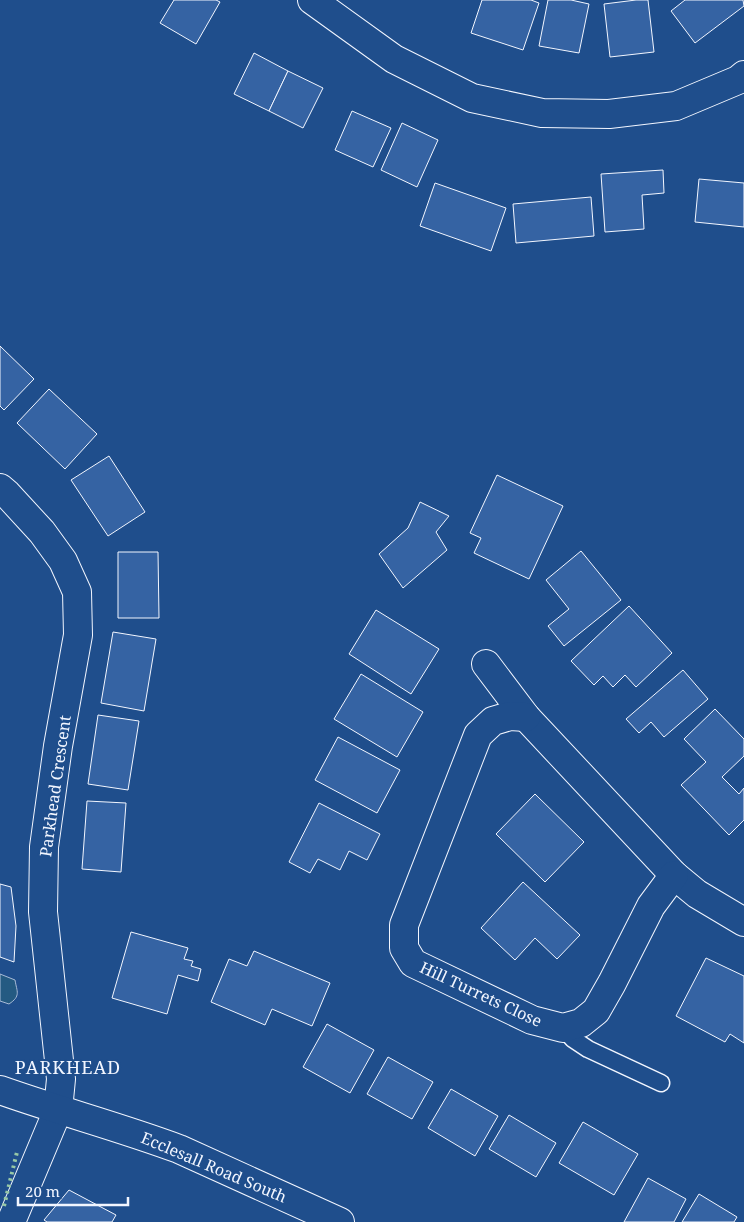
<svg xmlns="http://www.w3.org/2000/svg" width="744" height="1222" font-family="'Noto Serif',serif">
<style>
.green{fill:#245a82;stroke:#a8bbd7}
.building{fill:#3563a3;stroke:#f2f6ff}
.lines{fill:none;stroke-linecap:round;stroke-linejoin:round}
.lane-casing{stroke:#f2f6ff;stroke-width:19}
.street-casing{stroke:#f2f6ff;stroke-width:30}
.primary-casing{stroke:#f2f6ff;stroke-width:30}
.lane{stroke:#1f4e8c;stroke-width:16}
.street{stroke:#1f4e8c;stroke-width:28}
.primary{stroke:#1f4e8c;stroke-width:28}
.hedge{stroke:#97c8a6;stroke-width:4;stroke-dasharray:2.5 4;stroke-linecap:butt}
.labels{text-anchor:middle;stroke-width:4;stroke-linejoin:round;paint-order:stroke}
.street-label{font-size:16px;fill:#f2f6ff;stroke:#1f4e8c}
.neighbourhood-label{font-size:18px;letter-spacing:1px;fill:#f2f6ff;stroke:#1f4e8c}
</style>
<rect width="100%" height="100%" fill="#1f4e8c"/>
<!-- green -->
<path class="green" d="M0 974 15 980C17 992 21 996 9 1004L0 1001Z"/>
<!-- building -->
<g class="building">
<polygon points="174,0 216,0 220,2 196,44 160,23"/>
<polygon points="482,0 531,0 539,3 523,50 471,33"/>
<polygon points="548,0 571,0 589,4 579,53 539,46"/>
<polygon points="636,0 648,0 654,52 610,57 604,4"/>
<polygon points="685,0 743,0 744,6 695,43 671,11"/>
<polygon points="254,53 288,71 269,111 234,94"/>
<polygon points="288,71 323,88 303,128 269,111"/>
<polygon points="352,111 391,128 373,167 335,150"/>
<polygon points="402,123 438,140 417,187 381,170"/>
<polygon points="663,170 664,193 642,195 644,229 605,232 601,174"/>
<polygon points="699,179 744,183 744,227 695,222"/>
<polygon points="435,183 506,208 491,251 420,226"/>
<polygon points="591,197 594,236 516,243 513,204"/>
<polygon points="0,346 34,379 4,410 0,406"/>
<polygon points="49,389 97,434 65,469 17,423"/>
<polygon points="109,456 145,512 108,536 71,480"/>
<polygon points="497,475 563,506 529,579 474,553 481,538 470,533"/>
<polygon points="420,502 449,516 436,532 447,550 403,588 379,554 408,528"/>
<polygon points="581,551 621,600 564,646 548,626 569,609 546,580"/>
<polygon points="118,552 158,552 159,618 118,618"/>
<polygon points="629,606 672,653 636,687 625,675 613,687 603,676 594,685 571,661"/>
<polygon points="376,610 439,649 411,694 349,654"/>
<polygon points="113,632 156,639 144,711 101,703"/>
<polygon points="683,670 708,699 664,737 651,722 639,733 626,719"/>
<polygon points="361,674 423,712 397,757 334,719"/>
<polygon points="715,709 744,739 744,756 722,777 739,794 744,788 744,820 729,835 681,785 706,762 684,739"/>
<polygon points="98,715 139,721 128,790 88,784"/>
<polygon points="338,737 400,770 377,813 315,780"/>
<polygon points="535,794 584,842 545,882 496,834"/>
<polygon points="87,801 126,803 121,872 82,869"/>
<polygon points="319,803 380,834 367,860 349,851 340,870 318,859 310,873 289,862"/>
<polygon points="523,882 580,935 557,959 535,938 515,960 481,928"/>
<polygon points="0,884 11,887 16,926 14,962 0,957"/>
<polygon points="131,932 188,948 184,959 193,961 191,966 201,969 198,981 178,975 167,1014 112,998"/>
<polygon points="254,951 330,983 312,1026 272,1009 265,1025 211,1002 229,959 247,966"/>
<polygon points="706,958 744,976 744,1043 730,1034 725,1042 676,1016"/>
<polygon points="327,1024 374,1050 350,1093 303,1067"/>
<polygon points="388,1057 433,1082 412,1119 367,1094"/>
<polygon points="451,1089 498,1116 475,1156 428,1128"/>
<polygon points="509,1115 556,1143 536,1177 489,1149"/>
<polygon points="583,1122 638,1154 614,1195 559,1163"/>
<polygon points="648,1178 686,1199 674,1222 624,1222"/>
<polygon points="69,1190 116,1215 112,1222 47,1222 44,1220"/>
<polygon points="699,1194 737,1217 734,1222 682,1222"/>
</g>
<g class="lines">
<defs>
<polyline id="lane" points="563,1028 573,1039 588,1049 661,1083"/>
<g id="street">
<polyline points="312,0 394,59 472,98 542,113 609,114 676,106 738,80 744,75"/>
<polyline points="0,488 7,494 42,532 63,561 77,592 78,635 58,746 44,847 43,912 61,1079 58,1110 11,1222"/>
<polyline points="486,664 526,717 674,875 697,894 744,922"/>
<polyline points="526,717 510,716 493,721 478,735 404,925 404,948 413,963 532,1020 563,1028 581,1023 596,1011 612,983 651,906 674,875"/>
</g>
<path id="primary" d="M0 1090C59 1111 120 1127 179 1149L340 1222"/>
</defs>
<!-- lane casing -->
<use href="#lane" class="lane-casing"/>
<!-- street casing -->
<use href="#street" class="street-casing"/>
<!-- primary casing -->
<use href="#primary" class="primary-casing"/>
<!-- lane -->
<use href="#lane" class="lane"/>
<!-- street -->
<use href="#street" class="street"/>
<!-- primary -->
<use href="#primary" class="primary"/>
<!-- hedge -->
<polyline class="hedge" points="4,1206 17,1152"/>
</g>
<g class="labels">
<!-- street labels -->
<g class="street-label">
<text transform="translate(55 786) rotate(-82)" y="6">Parkhead Crescent</text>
<text transform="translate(481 994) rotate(25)" y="6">Hill Turrets Close</text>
<text transform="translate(214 1167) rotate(23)" y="6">Ecclesall Road South</text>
</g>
<!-- neighbourhood labels -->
<g class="neighbourhood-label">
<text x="68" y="1074">PARKHEAD</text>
</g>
</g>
<!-- scale -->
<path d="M18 1197v8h110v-8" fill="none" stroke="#f2f6ff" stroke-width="2.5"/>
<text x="25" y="1197" font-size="15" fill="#f2f6ff" stroke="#1f4e8c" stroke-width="4" paint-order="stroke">20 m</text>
</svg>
